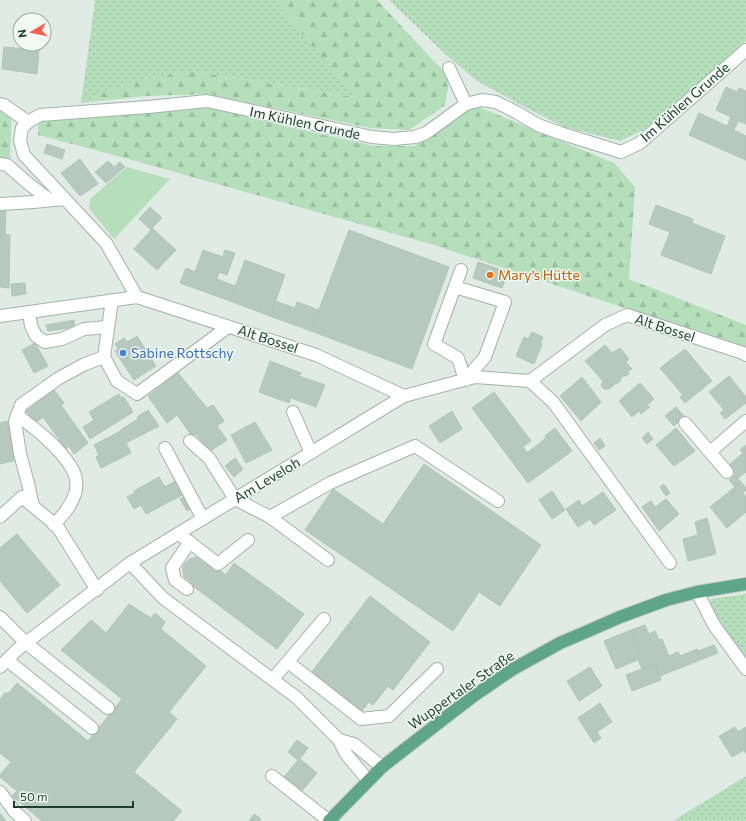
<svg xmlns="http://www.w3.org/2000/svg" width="746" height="821" font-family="Commissioner,sans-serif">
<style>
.grass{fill:url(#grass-dots)}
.forest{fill:url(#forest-firs)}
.green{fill:#b5dfbb}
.building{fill:#b7c9bf;stroke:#b1c5ba}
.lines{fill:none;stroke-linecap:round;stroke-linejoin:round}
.minor-casing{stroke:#a2b3ab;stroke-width:14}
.major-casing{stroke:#bcc5c1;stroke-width:14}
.minor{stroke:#fff;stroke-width:12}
.major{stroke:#5fa58a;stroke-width:12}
.food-dot{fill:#e8710a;stroke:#eff8f2;stroke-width:1.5}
.shop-dot{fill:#3f7fe0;stroke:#eff8f2;stroke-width:1.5}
.labels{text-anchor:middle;stroke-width:3;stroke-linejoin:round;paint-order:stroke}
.street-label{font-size:14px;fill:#1f3d31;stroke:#eff8f2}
.food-label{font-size:14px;fill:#c56008;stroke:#eff8f2;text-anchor:start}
.shop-label{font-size:14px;fill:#366cbe;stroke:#eff8f2;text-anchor:start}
</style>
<defs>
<pattern id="grass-dots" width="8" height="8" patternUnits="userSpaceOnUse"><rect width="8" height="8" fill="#b5dfbb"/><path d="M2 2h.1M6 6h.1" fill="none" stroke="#9bc0a1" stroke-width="1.8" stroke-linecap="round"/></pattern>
<pattern id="forest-firs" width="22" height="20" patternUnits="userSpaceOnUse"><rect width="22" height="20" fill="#b5dfbb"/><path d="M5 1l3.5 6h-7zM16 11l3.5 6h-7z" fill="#9bc0a1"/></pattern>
</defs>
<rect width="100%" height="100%" fill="#dfebe4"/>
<!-- grass -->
<g class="grass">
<polygon points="92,0 274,0 356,97 191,71 81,103 95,1"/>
<polygon points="389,0 746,0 746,41 671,108 643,130 620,141 564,127 521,105 477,81 443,52"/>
<polygon points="746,594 746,661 709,608 711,599"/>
<polygon points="746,776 746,821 673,821"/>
</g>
<!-- forest -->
<g class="forest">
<polygon points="274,0 377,0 447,75 448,89 444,106 409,130 370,128 207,94 146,96 81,103 129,82 191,71 355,97"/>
<polygon points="0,99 12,101 10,159 0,158"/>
<polygon points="474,105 614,163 635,187 629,279 746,325 746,348 434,245 125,158 38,135 38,122 206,106 289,127 374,146 414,146"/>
</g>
<!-- green -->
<polygon class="green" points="127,167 170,179 114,239 89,208 90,199"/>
<!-- building -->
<g class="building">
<polygon points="4,47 39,50 37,74 2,69"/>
<polygon points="726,87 737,92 739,88 746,91 746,124 738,121 734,130 746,136 746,160 689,135 699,113 727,126 731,117 716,110"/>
<polygon points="47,144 65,150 62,159 44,153"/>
<polygon points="80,159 98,184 80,196 61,173"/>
<polygon points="108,161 114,167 120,162 125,167 106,183 95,172"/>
<polygon points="656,205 693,219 692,223 725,236 711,274 661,255 670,232 649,224"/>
<polygon points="150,207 162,218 152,228 176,250 157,270 134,249 151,230 139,219"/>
<polygon points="0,210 6,210 5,234 10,235 9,288 0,287"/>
<polygon points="349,230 449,267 412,369 311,331"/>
<polygon points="203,250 223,257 225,250 235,253 227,275 219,272 217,279 235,286 230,301 180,283 186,268 195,272"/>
<polygon points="245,260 285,275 270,316 230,301"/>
<polygon points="478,262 508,272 502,288 473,278"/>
<polygon points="25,283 26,294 12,296 11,284"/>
<polygon points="275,301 295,308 297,302 319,310 311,331 270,316"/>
<polygon points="74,320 75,327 48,331 46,325"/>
<polygon points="532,332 543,337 540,344 542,344 534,364 516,356 524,337 528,339"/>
<polygon points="137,336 156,366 134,380 115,351 118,349 115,344 124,338 127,342"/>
<polygon points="35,343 48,366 34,373 22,350"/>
<polygon points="605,345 612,353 620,348 629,359 626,362 632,369 628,371 629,374 626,376 623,376 621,378 621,380 618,383 616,383 609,389 604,389 601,385 603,381 585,361"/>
<polygon points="685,349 712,381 685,403 680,397 683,395 660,368"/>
<polygon points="270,361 301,373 299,376 325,385 316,407 291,398 289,403 259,392"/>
<polygon points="178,373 207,408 213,405 224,421 217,426 227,440 209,452 196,434 192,436 177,415 167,423 148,396"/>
<polygon points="729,376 746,397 746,403 725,419 720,413 724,410 709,392"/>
<polygon points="582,377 601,402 581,421 560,396"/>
<polygon points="640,383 654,399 647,405 650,407 641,414 639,411 632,417 619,401"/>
<polygon points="54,390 64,403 61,405 88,443 74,454 69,446 66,449 43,417 35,423 26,411"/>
<polygon points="494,392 531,441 523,447 527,453 546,438 545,436 555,428 572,451 528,483 472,408"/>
<polygon points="119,394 121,398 124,397 133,412 90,439 83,427 94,420 89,412"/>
<polygon points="676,407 684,416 674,426 665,416"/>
<polygon points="148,410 159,426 126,443 131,453 101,468 96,457 99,455 94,445 119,432 122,429 138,419 137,417"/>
<polygon points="452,411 462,429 440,443 429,426"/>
<polygon points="7,421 17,460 0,464 0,423"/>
<polygon points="255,422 272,450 246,463 231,435"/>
<polygon points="676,428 695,451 674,466 656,445"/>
<polygon points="648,432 653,439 647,444 642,438"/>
<polygon points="600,438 605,446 599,450 594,443"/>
<polygon points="746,445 746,472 738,478 728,466 743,453 740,450"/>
<polygon points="235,458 243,469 234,477 225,466"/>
<polygon points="424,464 541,545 500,606 479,592 453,631 305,530 333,489 383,524"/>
<polygon points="735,475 746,488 746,490 743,493 746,497 746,512 727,528 710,507 735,487 729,480"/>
<polygon points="159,477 165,487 177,480 184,494 146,514 141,505 134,509 127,497 135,493 134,491"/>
<polygon points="664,484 670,493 666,496 660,487"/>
<polygon points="552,491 565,510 552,519 539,500"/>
<polygon points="603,492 616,510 594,525 590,519 578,527 566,509 579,500 582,506"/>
<polygon points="185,496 192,508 187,511 180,499"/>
<polygon points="666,499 679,514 659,531 642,507 651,501 655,507"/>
<polygon points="707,518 716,554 688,561 683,539 698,535 695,522"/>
<polygon points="17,534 60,585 27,613 0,581 0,548"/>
<polygon points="196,557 204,563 206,560 226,575 234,563 304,614 277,649 189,583 190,581 184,577 183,571 183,566 186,562 190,559"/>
<polygon points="370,596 430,642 393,690 388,686 373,705 369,702 361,712 311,673"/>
<polygon points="129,604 151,618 155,613 165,622 161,629 206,666 169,712 177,719 134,772 182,811 173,821 42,821 12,796 17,791 0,777 0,775 11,762 0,753 0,699 6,692 8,694 17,683 88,741 122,699 61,650 91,620 106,633"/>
<polygon points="645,625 649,634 655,631 659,640 662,639 669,656 678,652 680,656 697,649 698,651 714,645 718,653 660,676 655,664 642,669 638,660 642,658 631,630"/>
<polygon points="631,630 642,658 616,669 604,641"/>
<polygon points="655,664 661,680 632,691 626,675"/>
<polygon points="590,667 602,686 579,701 567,681"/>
<polygon points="600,703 612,722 597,732 601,738 594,743 578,718"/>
<polygon points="735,727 738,732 746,727 746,754 744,750 732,757 719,736"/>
<polygon points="297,740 308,748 300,759 317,773 301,792 284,777 298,760 288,752"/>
<polygon points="0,813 6,821 0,821"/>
<polygon points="254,814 261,819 259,821 249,821"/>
</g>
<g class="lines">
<defs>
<g id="minor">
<polyline points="449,68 466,104"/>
<polyline points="0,104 4,105 28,122"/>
<polyline points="0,164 7,165 30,185 50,200"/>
<polyline points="0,204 33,202 65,199"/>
<polyline points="461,270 434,344 458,358 465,380"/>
<polyline points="455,287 505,302 485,357 465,380"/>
<polyline points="137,297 106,243 24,155 20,140 22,128 28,122 40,115 148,107 207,101 372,137 394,139 415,137 426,133 466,104 482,100 496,102 516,112 538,125 560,133 621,152 640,143 746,50"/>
<polyline points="112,300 104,357 117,381 137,394 228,327"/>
<polyline points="29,312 31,326 36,336 45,342 62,339 84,329 108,327"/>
<polyline points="0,316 137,297 316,355 404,396 475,377 530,381 553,402 670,563"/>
<polyline points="530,381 605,325 627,315 743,353 746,355"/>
<polyline points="293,412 311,453"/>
<path d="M17 415C37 430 58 446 71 467 76 474 78 485 75 494 71 506 63 515 54 525"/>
<polyline points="685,423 727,472"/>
<polyline points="190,441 209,458 235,499 270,517 330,483 415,446 498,501"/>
<polyline points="165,448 203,519"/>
<polyline points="710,452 746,421"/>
<polyline points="33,506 28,483 20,454 15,421 21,405 59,378 85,364 104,357"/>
<polyline points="0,517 22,497 57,526 97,590"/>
<polyline points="270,517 328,560"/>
<polyline points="179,534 218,564 248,540"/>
<polyline points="130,563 163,598 296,697 339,740 346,754 368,780"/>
<polyline points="187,589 175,580 172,568 190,542"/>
<polyline points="697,592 714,625 746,669"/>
<polyline points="0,617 26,643 108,708"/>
<polyline points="7,660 92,728"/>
<polyline points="288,662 361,719 389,716 437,669"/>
<polyline points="0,667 18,649 130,563 404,396"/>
<polyline points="273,679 324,619"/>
<polyline points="339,740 354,744 382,767"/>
<polyline points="272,776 329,821"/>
<polyline points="0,792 14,811 25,821"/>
</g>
<polyline id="major" points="329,821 382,767 450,714 475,695 513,669 560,643 588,631 620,617 666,600 697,592 746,584"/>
</defs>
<!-- minor casing -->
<use href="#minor" class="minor-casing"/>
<!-- major casing -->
<use href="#major" class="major-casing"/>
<!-- minor -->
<use href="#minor" class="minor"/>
<!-- major -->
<use href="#major" class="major"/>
</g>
<!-- markers -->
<circle class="food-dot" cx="490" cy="275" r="4"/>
<circle class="shop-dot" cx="123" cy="353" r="4"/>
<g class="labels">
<!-- street labels -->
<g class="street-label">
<text transform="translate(685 102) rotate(-41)" y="5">Im Kühlen Grunde</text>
<text transform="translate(305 123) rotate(12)" y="5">Im Kühlen Grunde</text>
<text transform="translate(665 328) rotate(18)" y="5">Alt Bossel</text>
<text transform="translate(268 339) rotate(18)" y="5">Alt Bossel</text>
<text transform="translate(267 480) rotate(-31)" y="5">Am Leveloh</text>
<text transform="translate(461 690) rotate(-35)" y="5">Wuppertaler Straße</text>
</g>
<!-- food labels -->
<g class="food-label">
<text x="498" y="280">Mary’s Hütte</text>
</g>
<!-- shop labels -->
<g class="shop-label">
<text x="131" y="358">Sabine Rottschy</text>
</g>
</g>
<!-- north arrow -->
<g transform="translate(32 32) rotate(261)"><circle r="19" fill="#eff8f2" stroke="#9cada5"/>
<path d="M0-3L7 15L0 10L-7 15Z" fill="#fd5f4b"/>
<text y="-6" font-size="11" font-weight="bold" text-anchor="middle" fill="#1f3d31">N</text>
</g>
<!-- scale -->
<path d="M14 801v6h119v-6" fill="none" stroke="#1f3d31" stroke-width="2"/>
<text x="20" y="801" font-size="12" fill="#1f3d31" stroke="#eff8f2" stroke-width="3" paint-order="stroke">50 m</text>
</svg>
